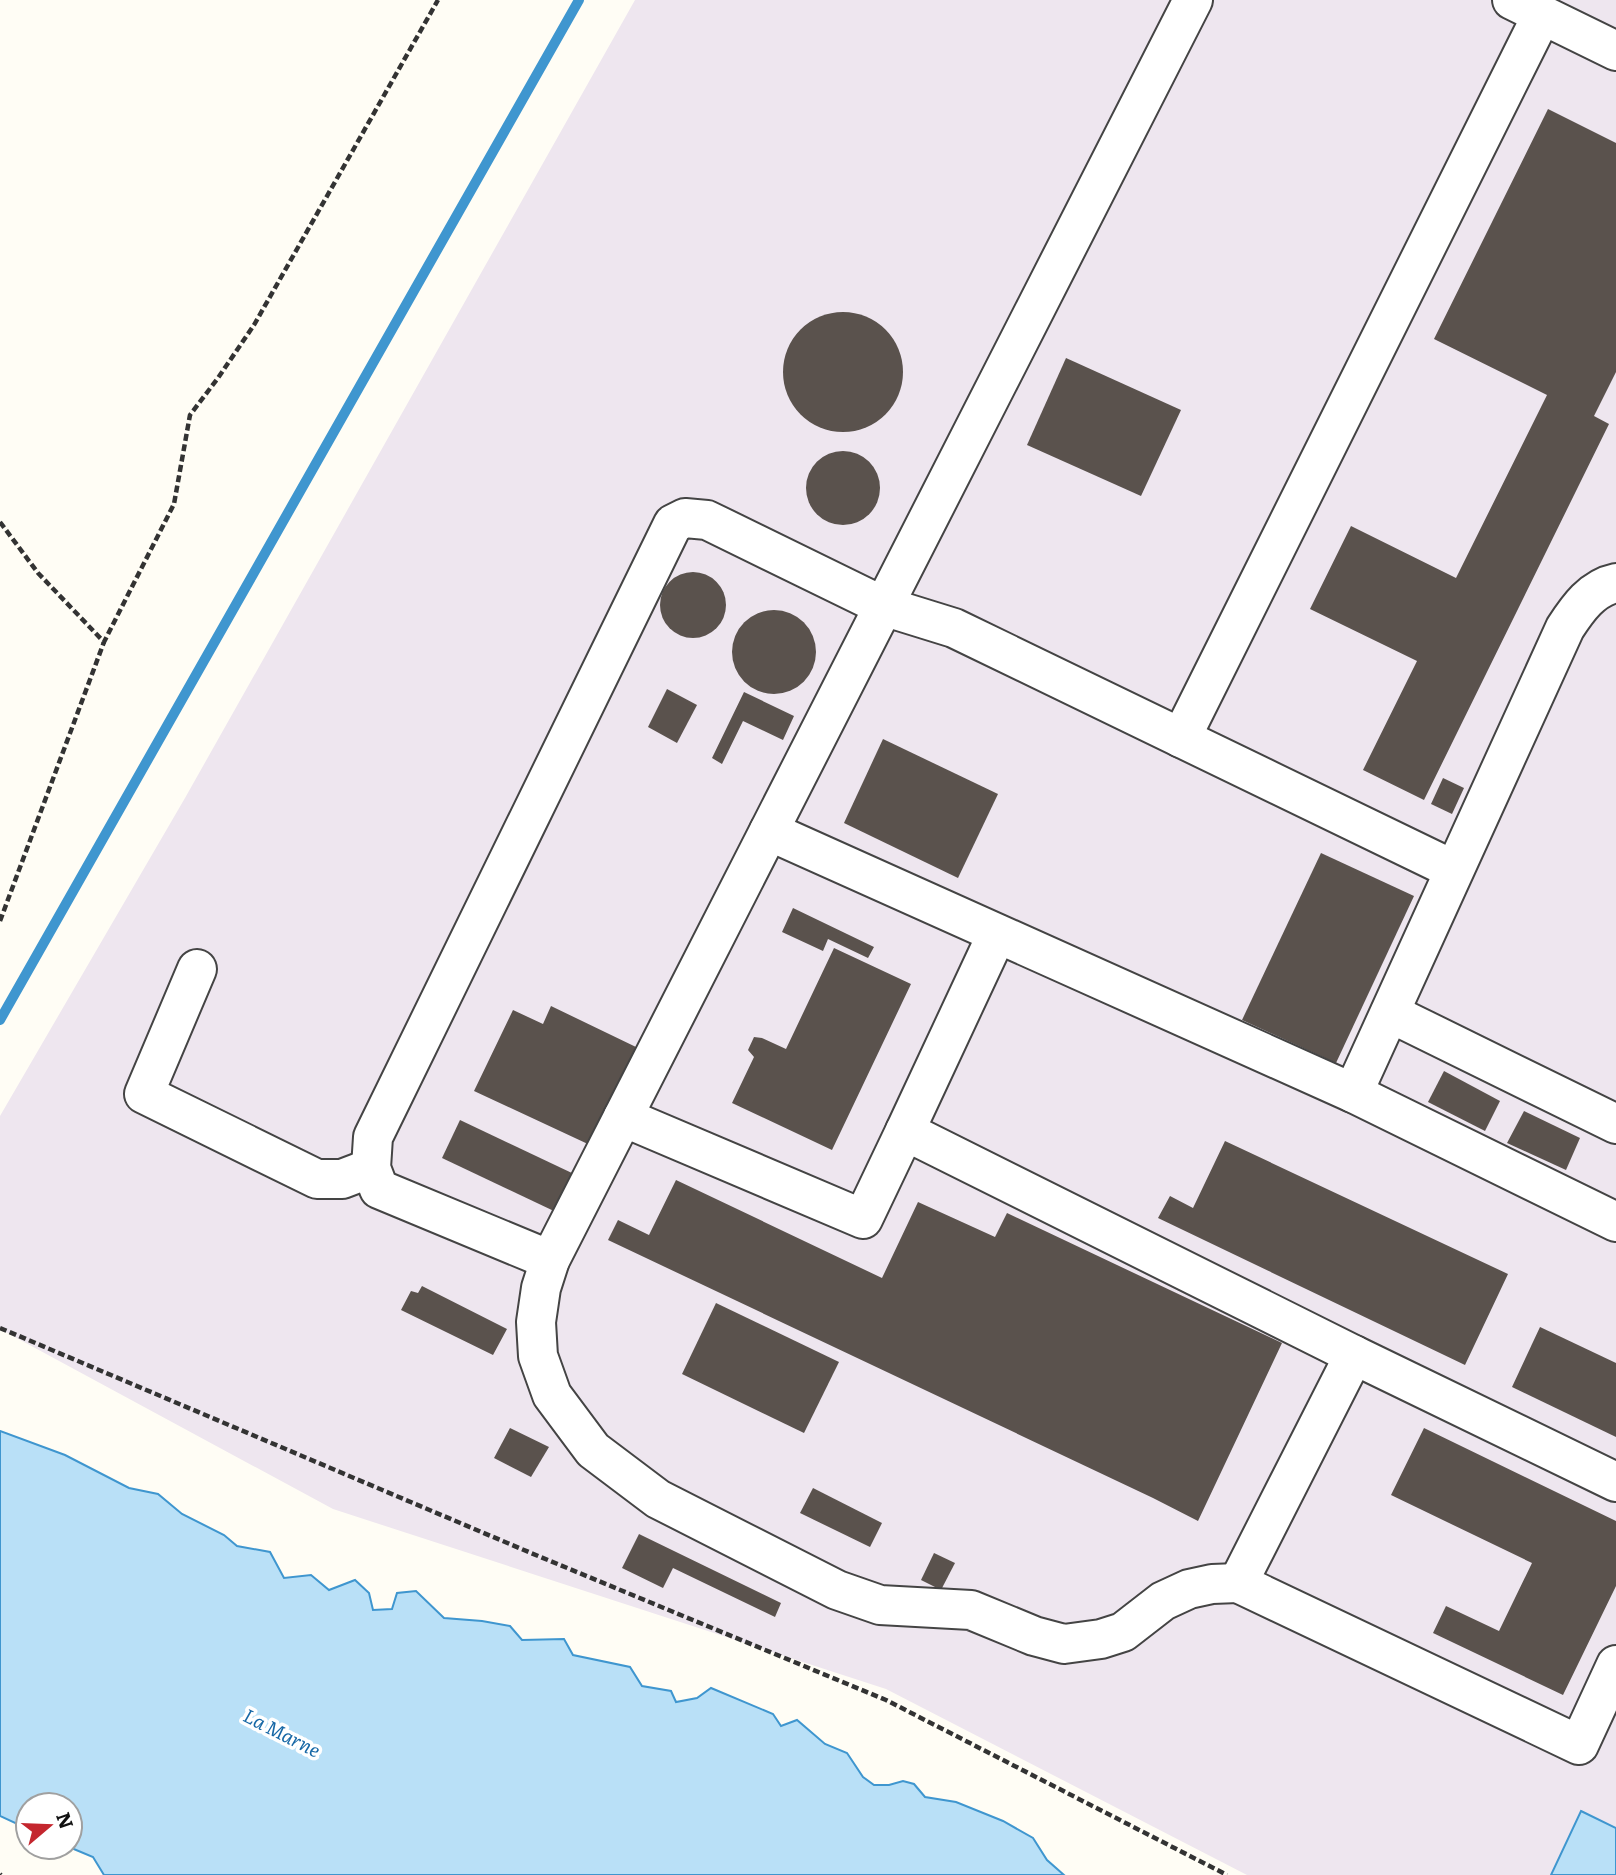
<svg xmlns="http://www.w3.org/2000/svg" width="1616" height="1875" font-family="Literata,serif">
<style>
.industrial{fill:#eee6ef}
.water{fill:#b9e0f7;stroke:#3f96cf;stroke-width:2}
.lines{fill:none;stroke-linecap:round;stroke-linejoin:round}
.stream{stroke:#3f96cf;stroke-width:10}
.building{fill:#5a524d}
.minor-casing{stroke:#444;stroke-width:42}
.path{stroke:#333;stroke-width:4.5;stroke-dasharray:7 3.5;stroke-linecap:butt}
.minor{stroke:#fff;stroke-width:38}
.labels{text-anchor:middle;stroke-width:7;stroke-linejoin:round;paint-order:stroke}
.water-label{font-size:19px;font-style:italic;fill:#1768a6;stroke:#fff}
</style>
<rect width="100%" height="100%" fill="#fffdf5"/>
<!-- industrial -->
<polygon class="industrial" points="635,0 1616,0 1616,1875 1247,1875 886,1689 333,1509 0,1329 0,1116 185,798"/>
<!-- water -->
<g class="water">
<polygon points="0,1431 65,1455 129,1488 158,1494 182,1514 224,1535 237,1546 270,1552 284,1578 311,1575 329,1590 355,1580 369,1593 373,1610 392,1609 397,1593 416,1591 444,1618 482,1621 510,1626 522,1640 564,1639 573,1655 630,1667 642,1686 671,1691 676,1702 697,1698 711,1688 773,1714 781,1726 797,1720 825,1744 847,1753 863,1777 874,1785 889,1785 903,1781 914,1784 925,1797 956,1802 1003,1821 1033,1838 1047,1860 1064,1875 104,1875 93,1857 69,1847 70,1805 28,1805 28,1829 0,1816"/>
<polygon points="1581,1811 1616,1828 1616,1875 1551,1875"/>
</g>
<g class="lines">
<!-- stream -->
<polyline class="stream" points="0,1020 579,0"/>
</g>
<!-- building -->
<g class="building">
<polygon points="1548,109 1616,143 1616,372 1594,416 1609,424 1424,800 1363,770 1417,661 1310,609 1351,526 1456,578 1547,395 1434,339"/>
<circle cx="843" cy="372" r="60"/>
<polygon points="1066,358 1181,410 1141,496 1027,445"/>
<circle cx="843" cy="488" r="37"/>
<circle cx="693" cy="605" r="33"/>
<circle cx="774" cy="652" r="42"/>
<polygon points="667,689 697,705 677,743 648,727"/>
<polygon points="744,692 794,716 783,740 743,721 722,764 712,758"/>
<polygon points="883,739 998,794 958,878 844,823"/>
<polygon points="1443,778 1464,788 1452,814 1431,804"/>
<polygon points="1321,853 1414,896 1336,1063 1242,1020"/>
<polygon points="793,908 874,947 868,958 828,939 823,951 782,932"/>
<polygon points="834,948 911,984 832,1150 732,1103 754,1057 748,1050 754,1037 762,1038 786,1049"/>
<polygon points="551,1006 636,1047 590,1145 474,1091 513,1010 543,1024"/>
<polygon points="1444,1071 1500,1101 1485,1131 1428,1102"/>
<polygon points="1524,1111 1580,1138 1566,1170 1507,1143"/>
<polygon points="460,1120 574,1174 556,1212 442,1158"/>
<polygon points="1225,1141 1508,1274 1465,1365 1158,1218 1170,1196 1193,1208"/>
<polygon points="676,1180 882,1278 918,1202 995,1237 1007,1213 1282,1343 1198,1521 1153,1498 608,1240 618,1220 649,1235"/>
<polygon points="422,1286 507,1329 493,1355 401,1310 411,1291 418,1293"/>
<polygon points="716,1303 839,1362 804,1433 682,1374"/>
<polygon points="1540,1327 1616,1363 1616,1437 1512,1387"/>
<polygon points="510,1428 549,1447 531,1477 494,1458"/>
<polygon points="1424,1428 1616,1521 1616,1586 1563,1695 1433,1633 1446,1606 1499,1631 1532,1563 1391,1495"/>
<polygon points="813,1488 882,1523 870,1547 800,1513"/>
<polygon points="639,1534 781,1603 775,1617 673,1568 663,1588 622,1568"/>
<polygon points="934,1553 955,1563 941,1590 921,1580"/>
</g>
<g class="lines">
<defs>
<g id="minor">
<polyline points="1193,0 550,1260 541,1288 536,1322 538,1356 552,1395 593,1450 658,1499 837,1590 880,1605 971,1610 1034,1636 1064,1644 1101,1639 1123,1632 1163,1601 1189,1589 1212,1584 1238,1583"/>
<polyline points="1512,0 1616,51"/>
<polyline points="1181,738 1542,15"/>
<path d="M769 831 1353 1093 1565 628C1578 608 1592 588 1616 583"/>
<polyline points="997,934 905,1131 1354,1355"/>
<polyline points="197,969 144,1094 317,1179 342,1179 371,1168"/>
<polyline points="1390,1013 1616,1124"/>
<polyline points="1353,1093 1616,1222"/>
<polyline points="623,1117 863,1219 905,1131"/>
<polyline points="550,1260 379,1189 371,1168 373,1137 673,524 685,518 707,520 883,606 954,628 1454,870"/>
<polyline points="1616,1482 1354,1355 1238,1583 1579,1745 1616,1665"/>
</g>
</defs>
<!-- minor casing -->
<use href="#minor" class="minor-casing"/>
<!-- path -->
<g class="path">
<polyline points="0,522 38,573 104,642 174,504 190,415 218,378 254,325 438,0"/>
<polyline points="0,921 104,642"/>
<polyline points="0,1328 531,1553 886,1700 1227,1875"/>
<polyline points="0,1874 1,1875"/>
</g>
<!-- minor -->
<use href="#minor" class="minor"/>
</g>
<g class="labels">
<!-- water labels -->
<g class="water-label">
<text transform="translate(282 1733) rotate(27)" y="7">La Marne</text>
</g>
</g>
<!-- north arrow -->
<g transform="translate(49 1826) rotate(71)"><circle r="33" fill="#ffffff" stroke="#a0a0a0" stroke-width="2"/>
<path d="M0-5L12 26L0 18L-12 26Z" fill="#c4262e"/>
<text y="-10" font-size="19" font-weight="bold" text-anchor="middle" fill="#111111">N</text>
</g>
</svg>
